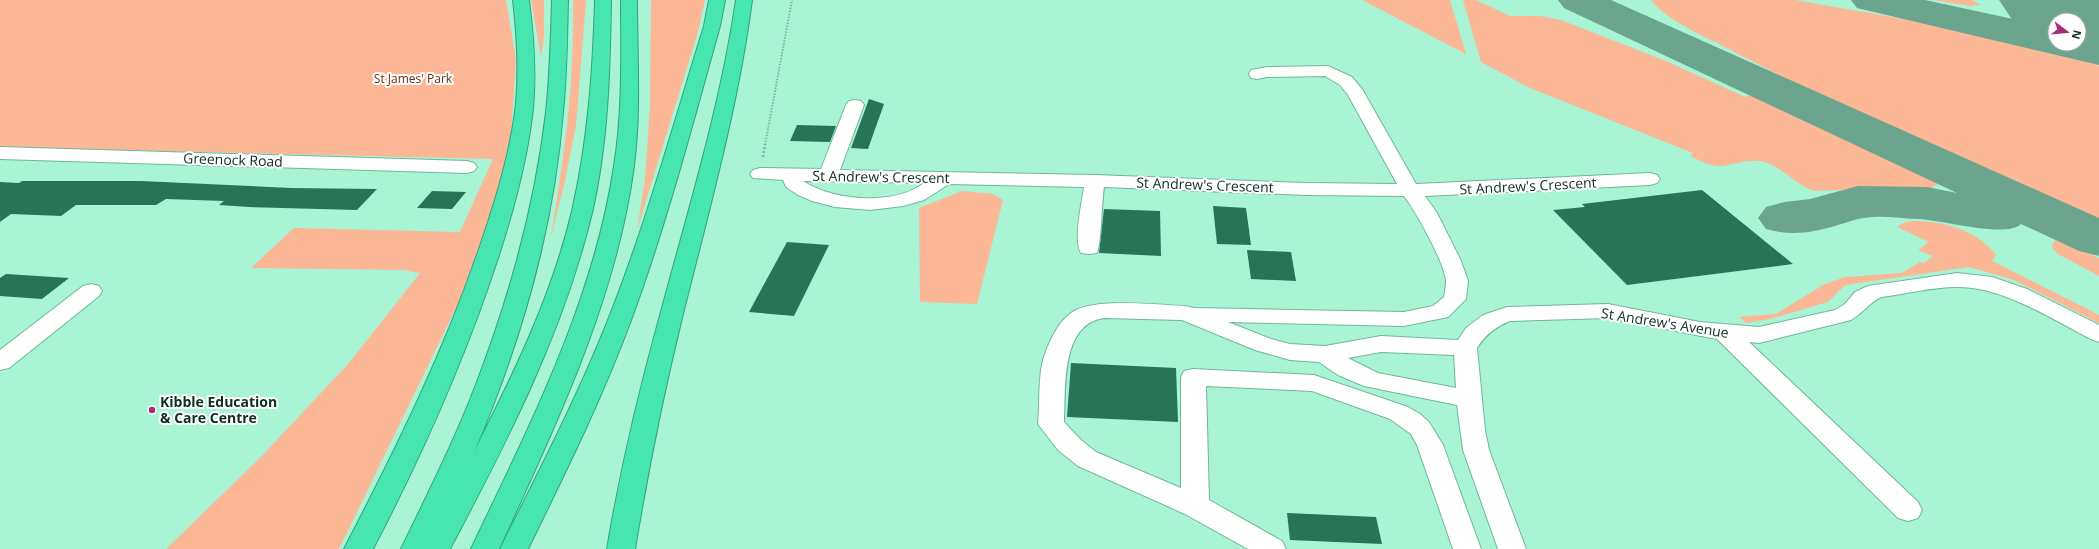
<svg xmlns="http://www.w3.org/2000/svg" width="2099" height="549" font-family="'Open Sans',sans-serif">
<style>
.green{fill:#fcb796}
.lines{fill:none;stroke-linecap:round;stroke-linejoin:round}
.taxiway{fill:#6ca58e;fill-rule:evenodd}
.runway{fill:#6ca58e;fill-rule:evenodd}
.building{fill:#277459}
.minor-casing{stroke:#6eb89a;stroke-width:2}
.highway-casing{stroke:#33a57e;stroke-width:2}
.path-far1{stroke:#79b69d;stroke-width:2;stroke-dasharray:1.5 1.5;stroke-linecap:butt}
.path{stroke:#79b69d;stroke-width:2.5;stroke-dasharray:2 2;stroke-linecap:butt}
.minor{fill:#fff;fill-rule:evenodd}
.highway{fill:#47e5b0;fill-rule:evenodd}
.poi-dot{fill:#a82a7b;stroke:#fff;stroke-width:1.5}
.labels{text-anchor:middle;stroke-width:4;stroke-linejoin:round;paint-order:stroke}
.far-park-label{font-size:12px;fill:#682f10;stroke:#fff}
.street-label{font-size:14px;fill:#0e2d22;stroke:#fff}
.poi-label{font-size:14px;font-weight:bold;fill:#0e2d22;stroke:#fff;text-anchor:start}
</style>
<rect width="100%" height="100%" fill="#a9f4d4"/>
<!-- green -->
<g class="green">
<polygon points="0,0 506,0 516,60 511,135 499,185 473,273 339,549 166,549 260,458 349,363 420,273 404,270 251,268 294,228 460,232 493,159 0,147"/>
<polygon points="531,0 544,0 544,36 541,57"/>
<path d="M573 0H586L576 126 564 185 551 237C564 158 575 80 573 0Z"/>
<polygon points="651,0 705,0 698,32 637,230 645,179 650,107"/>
<polygon points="1362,0 1450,0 1466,54"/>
<path d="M1463 0H1476L1510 16H1540L1561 20 1666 61 1745 97 1752 94 1940 183 1927 190 1911 187 1815 191C1796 185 1783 168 1765 162 1750 158 1736 164 1722 166 1712 167 1699 160 1690 156L1693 153 1530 88 1481 62Z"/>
<path d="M1651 0H1795L1916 21 2099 63V221C1978 167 1855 115 1738 54 1710 38 1672 25 1651 0Z"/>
<polygon points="1934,0 1971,0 1981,5 1970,6"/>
<polygon points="962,191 993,194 1003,200 977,304 920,302 919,208"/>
<path d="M1913 221C1944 221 1977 230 1996 255L1992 261 2099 315V323L2014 280 1969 267 1845 285 1828 302 1770 319 1746 323 1739 317 1776 314 1823 285 1845 277 1902 273 1920 262 1924 263 1933 256 1918 250 1929 242 1897 227 1903 223Z"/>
<polygon points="2057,238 2099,258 2099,276 2058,254 2053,249 2052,245"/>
</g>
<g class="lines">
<!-- taxiway -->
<g class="taxiway">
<path d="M1558 0H1611L2099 218V256L2079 251 2021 224C2006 239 1939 219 1917 219 1899 218 1881 215 1864 218 1855 219 1845 223 1835 226 1811 233 1790 236 1766 229L1758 218 1766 207 1785 202 1810 199 1858 186 1927 187 1957 193 1564 8Z"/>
<polygon points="1851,0 1925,0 2055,28 2055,44 2079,44 2079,34 2099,39 2099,65 1857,8"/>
</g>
<!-- runway -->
<polygon class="runway" points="1999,0 2099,0 2099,48 2079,43 2079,20 2055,20 2055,36 2013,21"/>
</g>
<!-- building -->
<g class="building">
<polygon points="869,99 884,104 868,149 851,148"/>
<polygon points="797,125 836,126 830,142 790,141"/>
<polygon points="22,181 141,181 291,188 377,189 357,210 249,207 219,205 224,201 166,199 156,205 76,205 61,216 11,214 0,222 0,182 19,183"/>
<polygon points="1702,190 1793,264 1627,285 1553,210 1585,207 1582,204"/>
<polygon points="432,191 466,192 452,209 417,208"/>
<polygon points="1213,206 1246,208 1251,245 1217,244"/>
<polygon points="1104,209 1160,211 1161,256 1099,253"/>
<polygon points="787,242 829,245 794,316 749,312"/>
<polygon points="1247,250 1291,252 1296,281 1251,279"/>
<polygon points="6,274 69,278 42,299 0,296 0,278"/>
<polygon points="1071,363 1176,368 1178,422 1067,417"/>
<polygon points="1287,513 1376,517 1382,544 1290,540"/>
</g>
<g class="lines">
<defs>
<g id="minor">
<path d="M1328 66 1352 77 1362 89 1416 184 1650 173 1657 175 1660 179 1657 183 1650 185 1425 196 1437 213 1461 261 1468 281 1466 299 1448 317 1404 326 1228 322 1271 339 1290 344 1325 346 1381 336 1458 340 1466 328 1483 315 1507 307 1608 304 1700 322 1759 327 1835 310 1845 304 1855 292 1868 286 1957 273 1992 277 2027 289 2099 325V342L2091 339C2051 319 2002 286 1957 287 1932 287 1906 294 1881 297 1869 303 1863 313 1851 320L1759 343 1749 342 1918 502 1922 510 1918 518 1908 521 1898 518 1717 339 1608 318 1510 321C1495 327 1485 335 1477 348L1485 430 1489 450 1526 549H1498L1463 450 1457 405 1364 386 1338 375 1319 362 1290 360 1255 350 1182 320 1104 318C1060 324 1066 389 1064 422L1081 440 1096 452 1181 488V377L1184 371 1193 369 1314 375 1408 407 1420 414 1429 422 1443 445 1481 549H1453L1417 445 1411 434 1390 419 1312 391 1206 386 1209 500 1282 541 1286 549H1248L1185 514 1078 466 1058 450 1038 424C1040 405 1038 378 1043 360 1048 344 1057 323 1071 313 1093 297 1157 305 1185 306L1194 308 1404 312 1433 306 1444 297C1445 292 1446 286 1446 281 1444 261 1416 212 1404 196L1306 195 1104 187C1102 199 1101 246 1097 253L1089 254 1081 253C1073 241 1082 202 1084 187L949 184 924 200 903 206 870 210 835 207 812 201 798 195 786 187 783 180 753 178 750 174 753 170 760 168 821 169 846 105 849 101 855 100 861 101 864 105 840 170 1095 175 1306 183 1397 184 1348 95 1340 85 1325 76 1267 77 1257 79 1251 78 1249 74 1251 70 1267 67ZM803 181 924 183C894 206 833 201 803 181ZM1381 352 1454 355 1456 388 1378 373 1348 358Z"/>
<polygon points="0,147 467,161 474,163 477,167 474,171 467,173 0,159"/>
<polygon points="91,284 99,286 102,291 99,296 9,368 0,370 0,350 83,286"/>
</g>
<g id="highway">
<path d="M513 0H529C534 39 537 78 532 117 526 165 513 212 498 258 465 359 422 455 373 549H344C396 449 446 348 482 240 497 196 511 150 516 103 519 68 517 34 513 0Z"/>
<path d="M552 0H568C567 37 567 74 563 112 554 228 520 345 474 452 513 375 552 296 572 211 588 141 593 71 595 0H611C610 71 608 144 592 213 563 333 507 441 450 549H401C427 495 454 442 475 387 509 299 535 206 546 112 550 75 551 37 552 0Z"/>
<path d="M621 0H637C637 55 641 111 634 166 616 301 555 426 499 549H471C529 427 594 301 614 166 623 111 621 55 621 0Z"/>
<path d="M709 0H725L720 26C692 126 666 226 630 323 601 401 564 475 528 549H500C537 475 575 402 606 325 645 228 673 126 704 26Z"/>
<path d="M736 0H752C738 108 708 213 682 318 663 395 648 471 635 549H607C620 472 638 395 659 319 687 214 720 109 736 0Z"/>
</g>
</defs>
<!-- minor casing -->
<use href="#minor" class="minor-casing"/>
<!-- highway casing -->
<use href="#highway" class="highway-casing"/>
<!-- path-far1 -->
<polyline class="path-far1" points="765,145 792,0"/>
<!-- path -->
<polyline class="path" points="763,157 765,144"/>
<!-- minor -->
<use href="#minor" class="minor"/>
<!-- highway -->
<use href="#highway" class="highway"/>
</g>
<!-- markers -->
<circle class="poi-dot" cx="152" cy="410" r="4"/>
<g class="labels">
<!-- far-park labels -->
<g class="far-park-label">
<text x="413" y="83">St James' Park</text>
</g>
<!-- street labels -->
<g class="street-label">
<text transform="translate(233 160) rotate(2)" y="5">Greenock Road</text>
<text transform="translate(881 177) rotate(1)" y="5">St Andrew's Crescent</text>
<text transform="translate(1205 185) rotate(2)" y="5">St Andrew's Crescent</text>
<text transform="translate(1528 186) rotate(-3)" y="5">St Andrew's Crescent</text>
<text transform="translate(1665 323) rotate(9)" y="5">St Andrew's Avenue</text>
</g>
<!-- poi labels -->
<g class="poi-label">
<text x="160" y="407">Kibble Education<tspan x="160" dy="16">&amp; Care Centre</tspan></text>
</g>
</g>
<!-- north arrow -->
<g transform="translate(2067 32) rotate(106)"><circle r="19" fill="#ffffff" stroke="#9faba7"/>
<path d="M0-3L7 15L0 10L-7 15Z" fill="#a82a7b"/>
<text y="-6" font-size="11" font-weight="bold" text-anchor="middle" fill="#0e2d22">N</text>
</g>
</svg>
